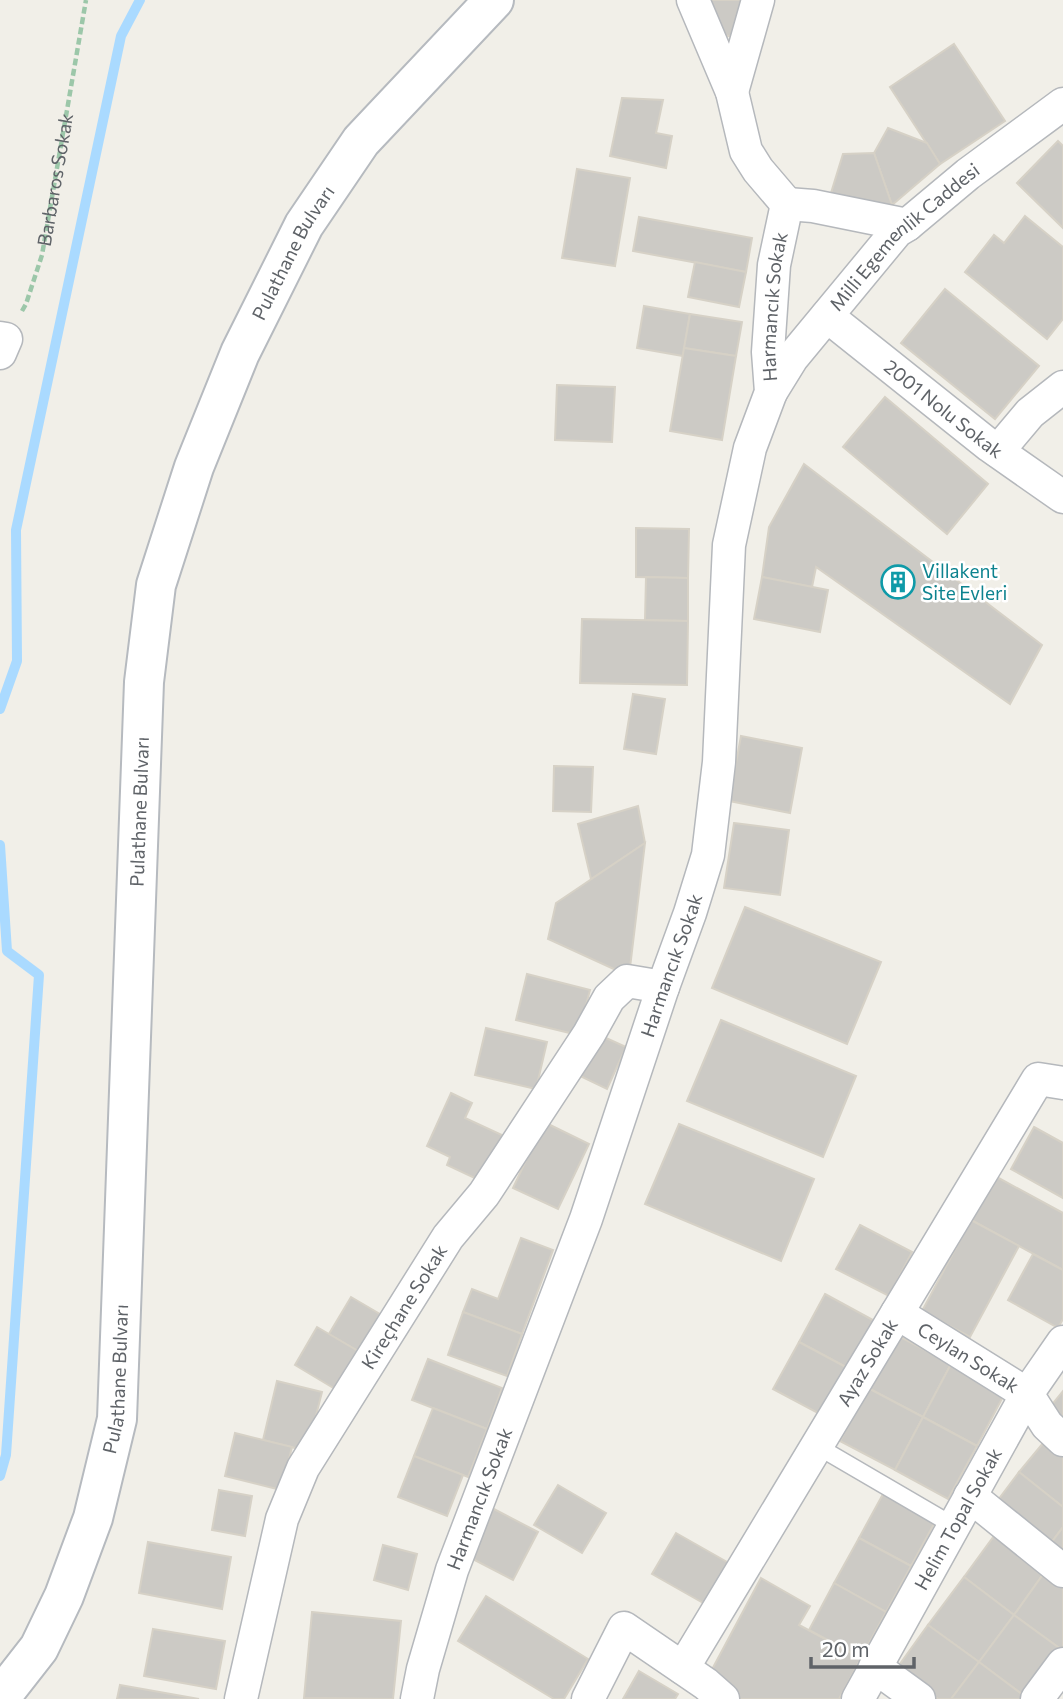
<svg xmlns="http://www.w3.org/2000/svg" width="1063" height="1699" font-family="Commissioner,sans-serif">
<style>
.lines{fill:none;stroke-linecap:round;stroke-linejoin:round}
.stream{stroke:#aadaff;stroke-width:10}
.building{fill:#cccac5;stroke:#d6d1c6;stroke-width:2}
.lane-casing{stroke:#b5b8bc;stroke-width:19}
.street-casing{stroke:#b5b8bc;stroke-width:35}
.secondary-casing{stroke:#b6babf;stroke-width:42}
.path{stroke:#9cc7a9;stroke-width:4.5;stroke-dasharray:7 3.5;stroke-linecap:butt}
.lane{stroke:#fff;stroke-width:16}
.street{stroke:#fff;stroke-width:32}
.secondary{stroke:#fff;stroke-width:38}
.labels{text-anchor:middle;stroke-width:5;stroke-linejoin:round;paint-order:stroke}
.street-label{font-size:19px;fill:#5f6368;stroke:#fff}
.culture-label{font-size:19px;fill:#0d838f;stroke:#fff;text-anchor:start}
</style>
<rect width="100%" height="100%" fill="#f1efe8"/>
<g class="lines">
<!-- stream -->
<g class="stream">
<polyline points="0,709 17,661 16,530 121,36 140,0"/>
<polyline points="0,845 7,951 39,975 6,1455 0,1476"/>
</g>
</g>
<!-- building -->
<g class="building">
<polygon points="708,0 753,0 743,40 721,34"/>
<polygon points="954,44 1005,121 940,164 890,87"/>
<polygon points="622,98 663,100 656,133 672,136 666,168 610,156"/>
<polygon points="888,128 927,143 940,164 892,205 874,153"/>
<polygon points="1058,141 1063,146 1063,228 1017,183"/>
<polygon points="874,153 892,205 872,215 827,206 843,154"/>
<polygon points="577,169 630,178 615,266 562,258"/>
<polygon points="1025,216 1063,247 1063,319 1047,339 965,272 994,235 1004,243"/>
<polygon points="639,217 752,238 746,272 633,251"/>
<polygon points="695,262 746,272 739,307 688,297"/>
<polygon points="945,289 1039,366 995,419 901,343"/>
<polygon points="644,306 690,314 683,356 637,348"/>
<polygon points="690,314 742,322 736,356 684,348"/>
<polygon points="684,348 736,356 722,440 670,431"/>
<polygon points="557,385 615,387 612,442 555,440"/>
<polygon points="885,397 988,484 947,534 843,447"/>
<polygon points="804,464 1042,645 1010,704 816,567 812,587 762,577 769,527"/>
<polygon points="636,528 689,529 688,578 636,577"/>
<polygon points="646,577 688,578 688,621 645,620"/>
<polygon points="762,577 828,590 820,632 754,619"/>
<polygon points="582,619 688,621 687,685 580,683"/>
<polygon points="633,694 665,699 656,754 624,749"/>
<polygon points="741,736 802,748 790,813 729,801"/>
<polygon points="554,766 593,767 591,812 553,811"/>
<polygon points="638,806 645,843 591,879 578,824"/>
<polygon points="734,823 789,830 780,895 724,888"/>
<polygon points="645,843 629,976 548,939 556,903"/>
<polygon points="745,907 881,962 847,1044 712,988"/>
<polygon points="527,974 590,990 578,1035 516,1020"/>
<polygon points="721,1020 856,1076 823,1157 687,1101"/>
<polygon points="486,1028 547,1042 536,1089 475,1075"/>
<polygon points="595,1033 626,1047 607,1089 576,1074"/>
<polygon points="451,1093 472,1103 465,1118 504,1136 483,1182 447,1165 450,1157 427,1146"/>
<polygon points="544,1122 589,1144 558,1209 513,1188"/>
<polygon points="679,1124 814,1179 781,1261 645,1204"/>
<polygon points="1034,1127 1063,1143 1063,1198 1011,1169"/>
<polygon points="995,1176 1063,1213 1063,1270 971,1220"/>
<polygon points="971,1220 1019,1246 970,1337 922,1311"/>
<polygon points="860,1225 912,1252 889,1296 836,1269"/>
<polygon points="521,1238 553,1250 522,1334 463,1312 472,1289 498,1299"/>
<polygon points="1033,1254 1063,1270 1063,1319 1058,1328 1008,1300"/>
<polygon points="825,1294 882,1325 857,1373 799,1342"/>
<polygon points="351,1297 380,1314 358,1351 329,1334"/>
<polygon points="463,1312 522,1334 507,1376 448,1355"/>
<polygon points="317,1327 358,1351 335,1389 295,1365"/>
<polygon points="897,1335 951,1364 923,1417 868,1388"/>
<polygon points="799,1342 857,1373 831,1420 773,1389"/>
<polygon points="428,1359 502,1388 487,1429 412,1400"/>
<polygon points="951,1364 1005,1393 977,1446 923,1417"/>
<polygon points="277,1381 322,1392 307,1451 263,1440"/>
<polygon points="868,1388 923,1417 895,1470 840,1441"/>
<polygon points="1063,1391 1063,1428 1045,1413"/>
<polygon points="433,1408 487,1429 468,1477 414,1456"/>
<polygon points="923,1417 977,1446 948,1499 895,1470"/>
<polygon points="235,1433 292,1447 281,1490 225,1476"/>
<polygon points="1044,1442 1063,1457 1063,1507 1019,1472"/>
<polygon points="414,1456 463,1475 447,1516 398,1497"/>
<polygon points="1019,1472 1063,1507 1063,1527 1051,1543 998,1500"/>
<polygon points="558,1485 606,1513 582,1553 534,1525"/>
<polygon points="219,1490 252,1496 245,1536 212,1530"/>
<polygon points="883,1494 935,1522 911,1566 859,1538"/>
<polygon points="490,1507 538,1532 513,1580 465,1555"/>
<polygon points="1063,1527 1063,1552 1051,1543"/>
<polygon points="676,1533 736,1567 712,1608 652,1574"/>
<polygon points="994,1536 1044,1573 1014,1615 964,1577"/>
<polygon points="859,1538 911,1566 886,1612 834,1583"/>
<polygon points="148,1542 231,1557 222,1609 139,1593"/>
<polygon points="383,1545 417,1554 408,1590 374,1580"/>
<polygon points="1044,1573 1063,1587 1063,1648 1062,1650 1014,1615"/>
<polygon points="964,1577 1014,1615 979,1662 928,1625"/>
<polygon points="761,1578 810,1606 799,1625 861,1658 839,1699 738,1699 709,1675"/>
<polygon points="834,1583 886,1612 861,1658 809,1630"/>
<polygon points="486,1596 588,1659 564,1699 554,1699 458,1641"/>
<polygon points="312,1612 401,1621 393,1699 304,1698"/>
<polygon points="1014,1615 1062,1650 1027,1698 979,1662"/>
<polygon points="928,1625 979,1662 951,1699 938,1699 897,1668"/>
<polygon points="153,1629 225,1641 216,1689 144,1676"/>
<polygon points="979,1662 1027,1698 1026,1699 951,1699"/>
<polygon points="639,1671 678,1694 675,1699 623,1699"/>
<polygon points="120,1685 199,1699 117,1699"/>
</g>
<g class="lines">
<defs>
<polyline id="lane" points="817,1446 954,1526"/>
<g id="street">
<polyline points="693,0 732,92 746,151 758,170 787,204"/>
<polyline points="732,92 758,0"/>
<polyline points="787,204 813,206 907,225"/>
<path id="s2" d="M827 316 990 446 1063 497"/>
<polyline points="0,338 6,339 0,353"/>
<path id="s3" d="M771 392 792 358 897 231 907 225 968 174 1063 104"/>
<polyline points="998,451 1030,413 1063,387"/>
<path id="s4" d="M897 1313 1027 1394 1047 1425 1063 1440"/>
<polyline points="970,1496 1063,1571"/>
<polyline points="875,1667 919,1699"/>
<path id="s5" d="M683 1668 1038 1079 1063 1083"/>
<path id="s6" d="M241 1699 282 1519 303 1468 448 1237 484 1194 589 1034 609 998 627 981 663 987"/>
<path id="s7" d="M417 1699 423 1669 452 1570 586 1219 663 987 690 913 708 855 719 762 729 545 750 448 771 392 768 352 774 265 787 204"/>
<polyline points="588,1699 624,1628 706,1684 723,1699"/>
<path id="s8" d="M858 1699 1027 1394 1063 1342"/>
<polyline points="1037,1699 1063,1664"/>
</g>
<g id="secondary">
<path id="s9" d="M0 1698 39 1648 64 1596 93 1518 117 1419 144 682 156 585 194 467 240 353 304 225 361 141 494 0"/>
</g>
</defs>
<!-- lane casing -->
<use href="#lane" class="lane-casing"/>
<!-- street casing -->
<use href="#street" class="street-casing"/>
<!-- secondary casing -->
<use href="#secondary" class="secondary-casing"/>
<!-- path -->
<path class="path" id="s1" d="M22 311 26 304 42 255 86 0"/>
<!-- lane -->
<use href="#lane" class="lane"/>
<!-- street -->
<use href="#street" class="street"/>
<!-- secondary -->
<use href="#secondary" class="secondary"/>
</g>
<!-- icons -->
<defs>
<symbol id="building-ring" viewBox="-11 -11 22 22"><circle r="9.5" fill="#fff" stroke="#0f9aa8" stroke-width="1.5"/><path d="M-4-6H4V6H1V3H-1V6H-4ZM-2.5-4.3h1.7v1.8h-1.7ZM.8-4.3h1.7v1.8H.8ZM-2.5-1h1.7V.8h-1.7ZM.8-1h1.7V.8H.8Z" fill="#0f9aa8"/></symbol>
</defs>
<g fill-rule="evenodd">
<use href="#building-ring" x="879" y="563" width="38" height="38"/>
</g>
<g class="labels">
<!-- street labels -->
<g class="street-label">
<text dy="7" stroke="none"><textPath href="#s1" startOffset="136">Barbaros Sokak</textPath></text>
<text dy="7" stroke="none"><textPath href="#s3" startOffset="206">Milli Egemenlik Caddesi</textPath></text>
<text dy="7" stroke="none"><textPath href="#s9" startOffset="1502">Pulathane Bulvarı</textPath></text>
<text dy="7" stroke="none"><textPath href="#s7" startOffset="1449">Harmancık Sokak</textPath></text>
<text dy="7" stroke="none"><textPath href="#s2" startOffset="149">2001 Nolu Sokak</textPath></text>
<text dy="7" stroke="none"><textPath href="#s9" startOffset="914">Pulathane Bulvarı</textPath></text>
<text dy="7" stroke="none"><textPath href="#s7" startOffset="777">Harmancık Sokak</textPath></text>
<text dy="7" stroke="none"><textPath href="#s6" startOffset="430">Kireçhane Sokak</textPath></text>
<text dy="7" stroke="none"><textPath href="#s4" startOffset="84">Ceylan Sokak</textPath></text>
<text dy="7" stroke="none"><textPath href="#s5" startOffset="357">Ayaz Sokak</textPath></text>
<text dy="7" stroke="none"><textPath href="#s9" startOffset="346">Pulathane Bulvarı</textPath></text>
<text dy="7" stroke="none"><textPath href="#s7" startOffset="210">Harmancık Sokak</textPath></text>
<text dy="7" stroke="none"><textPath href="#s8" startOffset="206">Helim Topal Sokak</textPath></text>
</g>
<!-- culture labels -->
<g class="culture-label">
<text x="922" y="578">Villakent<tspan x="922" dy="22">Site Evleri</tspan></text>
</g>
</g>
<!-- scale -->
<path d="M811 1657v10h103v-10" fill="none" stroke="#5f6368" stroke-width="3.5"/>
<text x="822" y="1657" font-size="21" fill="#5f6368" stroke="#ffffff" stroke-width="5" paint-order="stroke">20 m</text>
</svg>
